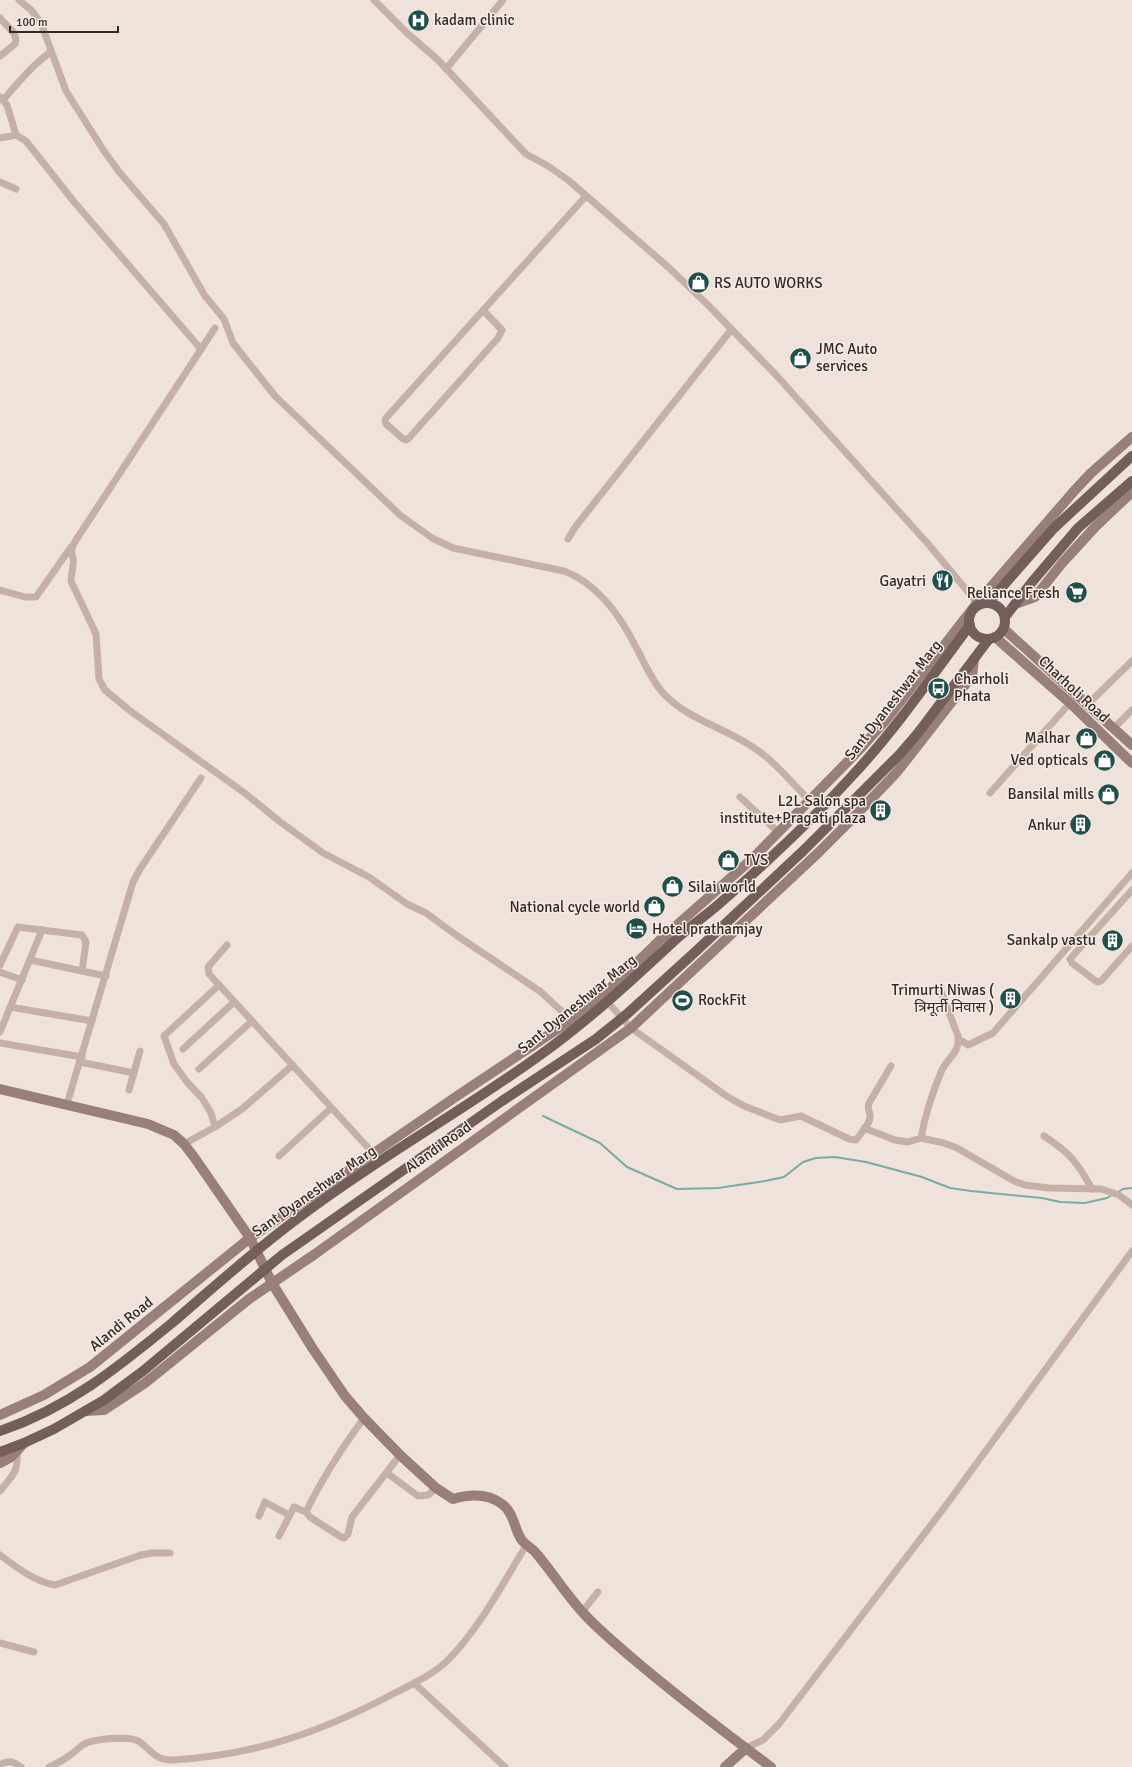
<svg xmlns="http://www.w3.org/2000/svg" width="1132" height="1767" font-family="Signika,'Noto Sans Devanagari',sans-serif">
<style>
.lines{fill:none;stroke-linecap:round;stroke-linejoin:round}
.stream{stroke:#7ba9a4;stroke-width:2}
.street{stroke:#c5b0a7;stroke-width:7}
.secondary{stroke:#997f79;stroke-width:10}
.primary{stroke:#735e59;stroke-width:10}
.labels{text-anchor:middle;stroke-width:3;stroke-linejoin:round;paint-order:stroke}
.poi-label{font-size:15px;fill:#322927;stroke:#f7ece5;text-anchor:end}
.street-label{font-size:15px;fill:#322927;stroke:#f7ece5}
</style>
<rect width="100%" height="100%" fill="#efe2da"/>
<g class="lines">
<!-- stream -->
<g class="stream">
<polyline points="543,1116 600,1143 627,1167 677,1189 718,1188 765,1181 784,1177 803,1162 816,1158 835,1157 866,1162 922,1177 950,1188 971,1191 1042,1198 1060,1202 1085,1203 1107,1198 1112,1195"/>
<polyline points="1118,1192 1123,1189 1132,1188"/>
</g>
<!-- street -->
<g class="street">
<path d="M19 0 31 10 41 23 66 91 104 151 120 173 164 224 205 296 224 319 233 343 275 396 400 515 432 538 453 548 564 571C599 584 622 618 638 651 646 666 653 683 665 695 687 718 721 727 748 744 772 758 791 782 810 801"/>
<polyline points="374,0 407,33 438,60 526,154 548,166 568,180 667,266 708,305 776,375 929,545 979,605"/>
<polyline points="0,18 14,33 16,40 15,44 0,56"/>
<polyline points="446,69 503,0"/>
<polyline points="0,97 7,105 16,135 26,141 75,203 200,348"/>
<path d="M3 100C18 83 32 65 51 52"/>
<polyline points="0,138 16,135"/>
<polyline points="0,182 16,189"/>
<polyline points="483,310 502,330 498,338 409,438 406,440 402,438 386,424 385,421 386,418 586,196"/>
<path d="M215 328 76 540C67 555 75 553 73 565 73 570 71 574 71 581L96 634 99 679 105 690 129 710 246 794 279 821 323 853 369 877 407 904 426 913 456 935 541 992 571 1020"/>
<polyline points="568,539 576,526 731,330"/>
<polyline points="0,590 25,597 36,597 71,547"/>
<polyline points="1088,704 1132,661"/>
<polyline points="1114,728 1132,710"/>
<polyline points="990,793 1070,703"/>
<polyline points="740,797 779,833"/>
<polyline points="1132,890 1070,959 1072,963 1097,982 1101,981 1132,946"/>
<polyline points="227,945 208,967 209,974 373,1153"/>
<polyline points="30,960 106,976"/>
<polyline points="0,965 18,927 82,935 86,942 82,971"/>
<polyline points="0,972 22,980"/>
<path d="M604 998 631 1028 728 1097 744 1106 780 1120 801 1116 849 1139 856 1140C860 1134 871 1123 870 1116 870 1111 867 1109 869 1103L891 1066"/>
<polyline points="10,1007 92,1021"/>
<polyline points="0,1032 42,930"/>
<polyline points="959,1040 962,1041 968,1045 993,1033 1132,873"/>
<polyline points="0,1043 82,1057"/>
<polyline points="183,1049 234,1002"/>
<polyline points="80,1062 134,1073"/>
<polyline points="199,1069 252,1021"/>
<polyline points="129,1090 140,1051"/>
<polyline points="67,1104 133,882 140,869 201,778"/>
<polyline points="215,1127 242,1109 293,1065"/>
<polyline points="864,1128 895,1140 908,1142 921,1138 944,1143 957,1148 1014,1181 1025,1185 1049,1188 1101,1189 1119,1195 1132,1205"/>
<path d="M1044 1136C1070 1153 1077 1162 1092 1189"/>
<path d="M921 1138C925 1115 932 1094 941 1072 946 1059 961 1052 958 1036L940 989"/>
<polyline points="184,1144 215,1127 211,1113 202,1098 187,1082 174,1064 164,1036 219,985"/>
<polyline points="279,1156 331,1108"/>
<path d="M364 1418C342 1448 322 1478 306 1512L310 1517 341 1537 344 1538 348 1534 352 1517 400 1455"/>
<polyline points="387,1473 418,1496 428,1495 436,1488"/>
<path d="M0 1491C12 1476 19 1472 17 1452"/>
<polyline points="259,1516 265,1502 289,1515"/>
<polyline points="279,1536 294,1507 306,1512"/>
<path d="M0 1555C16 1567 35 1582 55 1585L141 1555 152 1553H170"/>
<polyline points="582,1612 598,1592"/>
<polyline points="0,1643 34,1652"/>
<polyline points="414,1683 505,1767"/>
<polyline points="746,1748 763,1740 779,1724 944,1508 1132,1251"/>
<path d="M0 1765C8 1759 14 1762 21 1767"/>
<path d="M49 1767C56 1764 64 1760 70 1755 75 1752 79 1747 84 1744 94 1739 131 1735 140 1742 152 1751 156 1761 173 1760 254 1755 319 1733 391 1695 410 1685 431 1676 447 1661 480 1628 503 1583 527 1544"/>
</g>
<!-- secondary -->
<g class="secondary">
<polyline points="1015,604 1035,597 1063,562 1096,526 1132,492"/>
<polyline points="1004,629 1132,745"/>
<polyline points="995,637 1070,703 1132,763"/>
<path d="M0 1089 148 1124 174 1135 184 1144 194 1157 250 1238 272 1283 313 1349 345 1396 364 1418 400 1455 436 1488 453 1499C470 1494 487 1493 502 1504 514 1513 514 1528 521 1539 524 1544 532 1548 536 1553 553 1573 567 1596 585 1615 603 1634 624 1651 644 1668 685 1702 728 1735 771 1767"/>
<polyline points="85,1411 104,1410 145,1383 249,1299 315,1254 631,1028 818,853 853,818 897,772 972,676 974,659"/>
<polyline points="0,1415 44,1395 90,1367 250,1238 457,1096 583,1012 618,981 660,940 752,859 861,748 886,720 977,603 1075,490 1091,473 1132,437"/>
<polyline points="0,1463 11,1457 24,1443"/>
<polyline points="725,1767 746,1748"/>
</g>
<!-- primary -->
<g class="primary">
<polyline points="988,603 1054,528 1132,456"/>
<circle cx="987" cy="621" r="18"/>
<polyline points="1005,617 1032,582 1078,528 1132,481"/>
<path d="M0 1431C68 1408 117 1368 172 1323 215 1286 258 1247 305 1213 381 1156 466 1109 543 1053 590 1019 632 980 674 941 688 928 704 917 719 904 765 864 811 821 852 776 896 729 932 676 970 625"/>
<polyline points="0,1452 24,1443 54,1429 104,1400 143,1371 282,1255 502,1101 596,1039 627,1014 694,953 803,851 900,754 918,733 989,639"/>
</g>
</g>
<!-- icons -->
<defs>
<symbol id="hospital-disc" viewBox="-11 -11 22 22"><circle r="9.5" fill="#20504c" stroke="#f7ece5"/><path d="M-5-5h3v3.5h4V-5h3V5h-3V1.5h-4V5h-3Z" fill="#fff"/></symbol>
<symbol id="shop-disc" viewBox="-11 -11 22 22"><circle r="9.5" fill="#20504c" stroke="#f7ece5"/><path d="M-5-2.5h2.3a2.7 3.5 0 0 1 5.4 0H5L5.5 6h-11ZM-1.5-2.5h3a1.5 2.3 0 0 0-3 0Z" fill="#fff"/></symbol>
<symbol id="restaurant-disc" viewBox="-11 -11 22 22"><circle r="9.5" fill="#20504c" stroke="#f7ece5"/><path d="M-5-6h1v4h1v-4h1v4h1v-4h1v5L-1.5 .5V6h-2V.5L-5-1ZM5-6V6H3V1.5H1.5Q1.5-4 5-6Z" fill="#fff"/></symbol>
<symbol id="supermarket-disc" viewBox="-11 -11 22 22"><circle r="9.5" fill="#20504c" stroke="#f7ece5"/><path d="M-6-5.5h2.5l.6 2H6L4.5 2H-2.5L-4.4-4H-6ZM-1.5 3.2a1.3 1.3 0 1 0 .1 0ZM3 3.2a1.3 1.3 0 1 0 .1 0Z" fill="#fff"/></symbol>
<symbol id="bus-disc" viewBox="-11 -11 22 22"><circle r="9.5" fill="#20504c" stroke="#f7ece5"/><path d="M-5-6H5V4H4V6H2V4H-2V6H-4V4H-5ZM-3.5-4V0h7V-4ZM-3.5 1.2v1.5H-2V1.2ZM2 1.2v1.5H3.5V1.2Z" fill="#fff"/></symbol>
<symbol id="building-disc" viewBox="-11 -11 22 22"><circle r="9.5" fill="#20504c" stroke="#f7ece5"/><path d="M-4-6H4V6H1V3H-1V6H-4ZM-2.5-4.3h1.7v1.8h-1.7ZM.8-4.3h1.7v1.8H.8ZM-2.5-1h1.7V.8h-1.7ZM.8-1h1.7V.8H.8Z" fill="#fff"/></symbol>
<symbol id="hotel-disc" viewBox="-11 -11 22 22"><circle r="9.5" fill="#20504c" stroke="#f7ece5"/><path d="M-6-4.5h1.5V1H6V5H4.5V3h-9V5H-6ZM-4 0a1.8 1.8 0 1 1 3.6 0ZM.5 0V-2.5h3Q6-2.5 6 0Z" fill="#fff"/></symbol>
<symbol id="stadium-disc" viewBox="-11 -11 22 22"><circle r="9.5" fill="#20504c" stroke="#f7ece5"/><path d="M0-5a6.5 5 0 1 0 0 10a6.5 5 0 1 0 0-10ZM-3.5-1.8h7v3.6h-7Z" fill="#fff"/></symbol>
</defs>
<g fill-rule="evenodd">
<use href="#hospital-disc" x="406" y="8" width="25" height="25"/>
<use href="#shop-disc" x="686" y="270" width="25" height="25"/>
<use href="#shop-disc" x="788" y="346" width="25" height="25"/>
<use href="#restaurant-disc" x="930" y="568" width="25" height="25"/>
<use href="#supermarket-disc" x="1064" y="580" width="25" height="25"/>
<use href="#bus-disc" x="926" y="676" width="25" height="25"/>
<use href="#shop-disc" x="1074" y="726" width="25" height="25"/>
<use href="#shop-disc" x="1092" y="748" width="25" height="25"/>
<use href="#shop-disc" x="1096" y="782" width="25" height="25"/>
<use href="#building-disc" x="868" y="798" width="25" height="25"/>
<use href="#building-disc" x="1068" y="812" width="25" height="25"/>
<use href="#shop-disc" x="716" y="848" width="25" height="25"/>
<use href="#shop-disc" x="660" y="874" width="25" height="25"/>
<use href="#shop-disc" x="642" y="894" width="25" height="25"/>
<use href="#hotel-disc" x="624" y="916" width="25" height="25"/>
<use href="#building-disc" x="1100" y="928" width="25" height="25"/>
<use href="#building-disc" x="998" y="986" width="25" height="25"/>
<use href="#stadium-disc" x="670" y="988" width="25" height="25"/>
</g>
<g class="labels">
<!-- poi labels -->
<g class="poi-label">
<text x="434" y="25" text-anchor="start">kadam clinic</text>
<text x="714" y="288" text-anchor="start">RS AUTO WORKS</text>
<text x="816" y="354" text-anchor="start">JMC Auto<tspan x="816" dy="17">services</tspan></text>
<text x="926" y="586">Gayatri</text>
<text x="1060" y="598">Reliance Fresh</text>
<text x="954" y="684" text-anchor="start">Charholi<tspan x="954" dy="17">Phata</tspan></text>
<text x="1070" y="743">Malhar</text>
<text x="1088" y="765">Ved opticals</text>
<text x="1094" y="799">Bansilal mills</text>
<text x="866" y="806">L2L Salon spa<tspan x="866" dy="17">institute+Pragati plaza</tspan></text>
<text x="1066" y="830">Ankur</text>
<text x="744" y="865" text-anchor="start">TVS</text>
<text x="688" y="892" text-anchor="start">Silai world</text>
<text x="640" y="912">National cycle world</text>
<text x="652" y="934" text-anchor="start">Hotel prathamjay</text>
<text x="1096" y="945">Sankalp vastu</text>
<text x="994" y="995">Trimurti Niwas (<tspan x="994" dy="17">त्रिमूर्ती निवास )</tspan></text>
<text x="698" y="1005" text-anchor="start">RockFit</text>
</g>
<!-- street labels -->
<g class="street-label">
<text transform="translate(1074 689) rotate(43)" y="5">Charholi Road</text>
<text transform="translate(893 700) rotate(-52)" y="5">Sant Dyaneshwar Marg</text>
<text transform="translate(577 1004) rotate(-39)" y="5">Sant Dyaneshwar Marg</text>
<text transform="translate(438 1147) rotate(-35)" y="5">Alandi Road</text>
<text transform="translate(314 1191) rotate(-35)" y="5">Sant Dyaneshwar Marg</text>
<text transform="translate(121 1324) rotate(-39)" y="5">Alandi Road</text>
</g>
</g>
<!-- scale -->
<path d="M10 26v6h108v-6" fill="none" stroke="#322927" stroke-width="2"/>
<text x="16" y="26" font-size="12" fill="#322927" stroke="#f7ece5" stroke-width="3" paint-order="stroke">100 m</text>
</svg>
